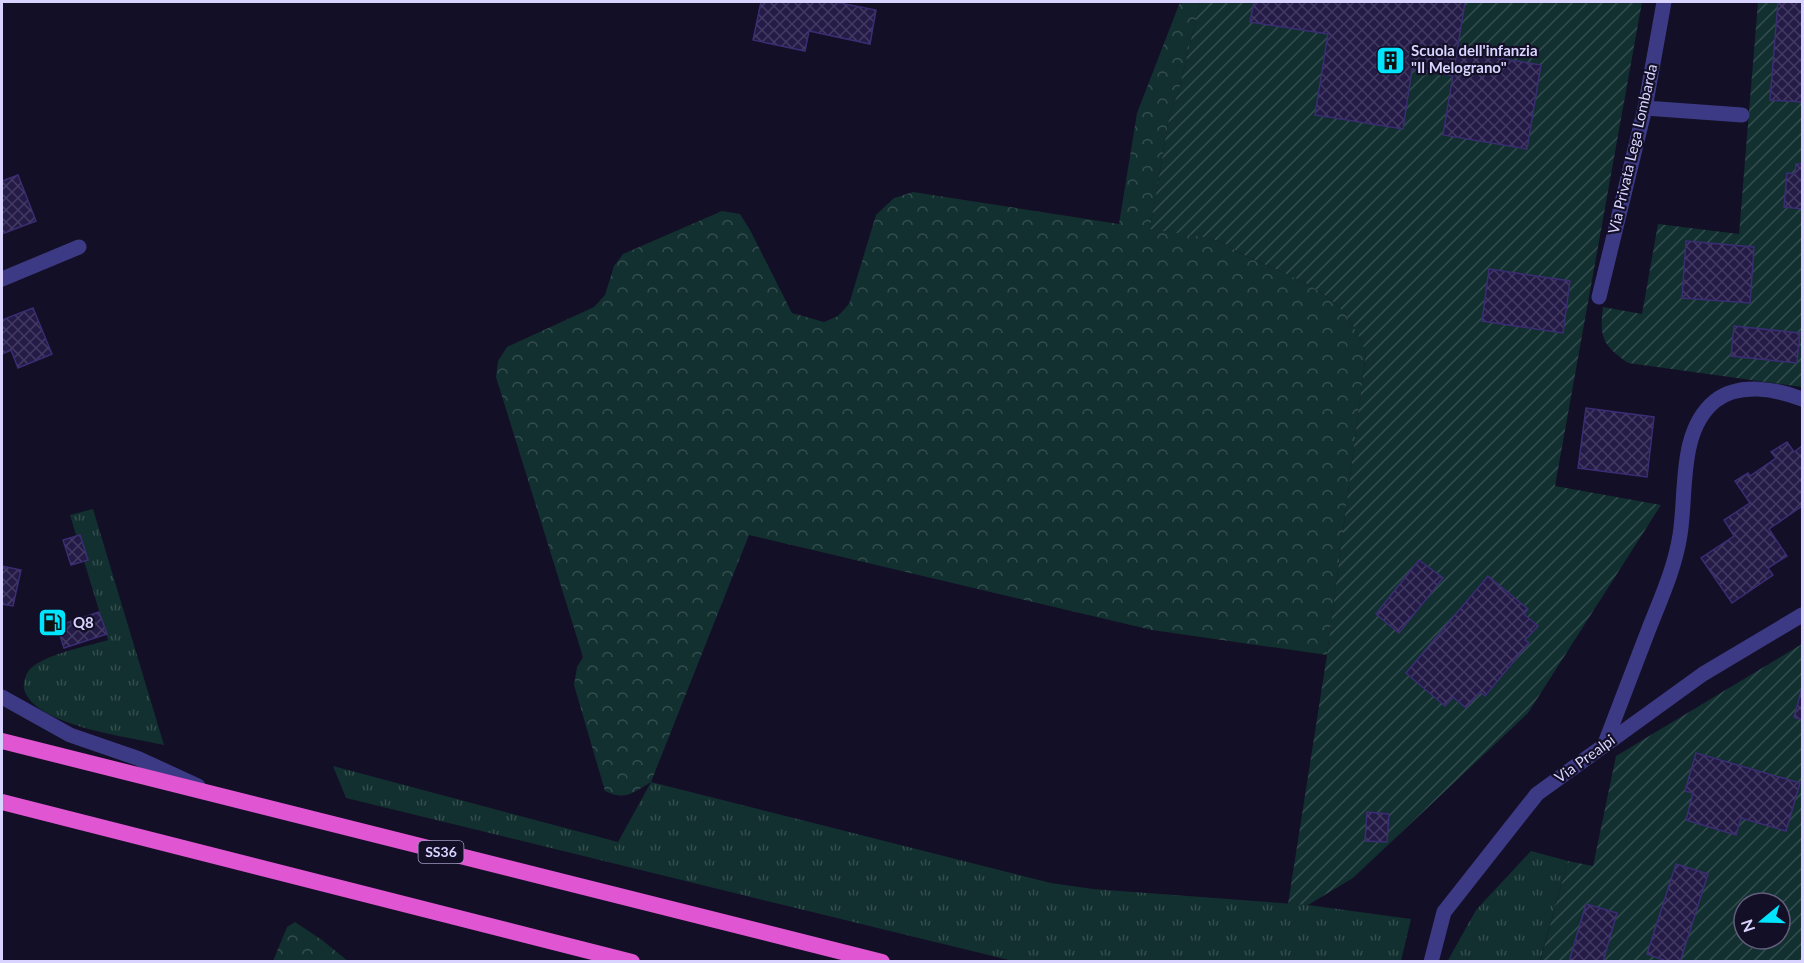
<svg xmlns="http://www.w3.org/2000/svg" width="1804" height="963" font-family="Lato,sans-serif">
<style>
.grass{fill:url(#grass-tufts)}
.forest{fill:url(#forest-crowns)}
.garden{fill:url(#garden-furrows);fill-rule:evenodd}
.building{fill:url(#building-cross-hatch);stroke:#3b2d73;stroke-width:1.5}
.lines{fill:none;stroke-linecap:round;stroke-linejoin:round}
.service{stroke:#3d3a85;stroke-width:15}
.minor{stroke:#3d3a85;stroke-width:15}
.trunk{stroke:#e055d1;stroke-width:16}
.labels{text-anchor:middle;stroke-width:4.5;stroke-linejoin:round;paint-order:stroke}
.shield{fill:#130f26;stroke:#9e99be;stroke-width:1.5}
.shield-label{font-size:14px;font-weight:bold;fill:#d9d4ff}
.poi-label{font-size:15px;font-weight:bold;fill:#d9d4ff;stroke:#130f26;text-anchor:start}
.street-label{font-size:15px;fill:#d9d4ff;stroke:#130f26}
</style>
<defs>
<pattern id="grass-tufts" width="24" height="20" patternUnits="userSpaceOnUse" patternTransform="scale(1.5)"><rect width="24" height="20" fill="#12302f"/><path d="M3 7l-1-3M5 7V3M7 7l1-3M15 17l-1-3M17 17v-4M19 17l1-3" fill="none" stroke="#344d4e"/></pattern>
<pattern id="forest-crowns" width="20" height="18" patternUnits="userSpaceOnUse" patternTransform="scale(1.5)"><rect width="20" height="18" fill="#12302f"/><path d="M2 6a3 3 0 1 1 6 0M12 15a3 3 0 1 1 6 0" fill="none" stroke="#344d4e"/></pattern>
<pattern id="garden-furrows" width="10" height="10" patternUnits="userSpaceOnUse" patternTransform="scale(1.5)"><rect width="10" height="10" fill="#12302f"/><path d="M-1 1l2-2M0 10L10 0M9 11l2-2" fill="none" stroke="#344d4e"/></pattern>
<pattern id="building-cross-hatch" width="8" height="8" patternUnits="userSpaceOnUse" patternTransform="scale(1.5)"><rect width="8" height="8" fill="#241b47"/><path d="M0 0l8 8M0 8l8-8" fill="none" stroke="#433b63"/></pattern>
</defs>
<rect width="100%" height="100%" fill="#130f26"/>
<!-- grass -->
<g class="grass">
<path d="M93 509 164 745C130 737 34 726 24 689 23 683 26 672 31 668 49 653 85 647 108 640L70 515Z"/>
<polygon points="333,766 618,842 651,782 1051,883 1093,889 1308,905 1411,919 1401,961 1013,961 346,798"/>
<polygon points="1531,851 1568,861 1540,961 1447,962 1476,910"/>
</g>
<!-- forest -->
<g class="forest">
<path d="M1180 2H1200L1179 90 1169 118 1150 229C1170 232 1200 234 1218 241 1228 244 1237 252 1246 256 1301 282 1344 290 1366 353L1327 655 1152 630 749 535 651 782C633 793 625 801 605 791L574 685 577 667 583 657 496 377 498 361 507 347 594 307 605 295 614 266 623 254 722 211 740 214 750 230 792 313 824 322 838 316 849 304 876 215 894 198 913 192 1119 224 1137 113Z"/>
<polygon points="295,922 322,940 348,961 273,961 287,927"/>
</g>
<!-- garden -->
<g class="garden">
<path d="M1200 2H1642L1555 486 1661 505 1528 713 1353 878 1308 905 1288 904 1327 655 1366 353C1344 290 1301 282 1246 256 1237 252 1228 244 1218 241 1200 234 1170 233 1150 229L1169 118 1179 90Z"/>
<path d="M1758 2H1802V387L1628 363C1603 345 1599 338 1603 307L1642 314 1658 224 1739 234Z"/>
<path d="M1802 644V961L1540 962 1568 861 1593 866 1616 756ZM1744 903H1780V939H1744Z"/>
</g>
<!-- building -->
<g class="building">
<polygon points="761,2 835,2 876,10 870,44 809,31 805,51 753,40"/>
<polygon points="1254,2 1465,2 1453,76 1412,69 1403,129 1315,115 1328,34 1250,22"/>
<polygon points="1778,2 1802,2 1802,102 1770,100"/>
<polygon points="1457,51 1541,65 1527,149 1443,135"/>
<polygon points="1796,164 1802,164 1802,209 1784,207 1787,173 1795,174"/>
<polygon points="18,175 36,221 2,234 2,181"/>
<polygon points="1686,241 1754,247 1750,303 1682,298"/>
<polygon points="1489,269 1570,281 1563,333 1482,321"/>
<polygon points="33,308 52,354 18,368 11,350 2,354 2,320"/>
<polygon points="1734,326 1800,333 1797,363 1731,356"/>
<polygon points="1586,408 1654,417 1647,477 1578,468"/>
<polygon points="1787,442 1794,452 1802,446 1802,506 1769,529 1787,556 1768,568 1773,575 1732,603 1701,558 1734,536 1724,520 1750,503 1735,481 1748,473 1750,476 1776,458 1771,452"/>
<polygon points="80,535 88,560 71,565 63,540"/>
<polygon points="1419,560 1443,578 1399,633 1376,614"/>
<polygon points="2,566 21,570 13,606 2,604"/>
<polygon points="1488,576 1528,609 1524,614 1538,626 1525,640 1529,643 1485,696 1480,692 1466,708 1453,697 1445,706 1406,673"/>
<polygon points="99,612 107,634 64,648 57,626"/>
<polygon points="1802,688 1802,720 1794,717"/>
<polygon points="1696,753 1800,783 1786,831 1741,818 1736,835 1686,820 1693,793 1685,791"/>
<polygon points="1367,812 1389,814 1387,842 1365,841"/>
<polygon points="1676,864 1708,874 1680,962 1669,962 1647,954"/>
<polygon points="1586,904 1617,913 1603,962 1569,962"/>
</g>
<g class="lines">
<!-- service -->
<g class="service">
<polyline points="1645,108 1742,115"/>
<polyline points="1599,297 1645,108 1664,2"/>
<polyline points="2,697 70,735 137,758 198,786"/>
<path d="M1604 746C1619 706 1635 666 1650 626 1662 596 1675 567 1680 535 1687 492 1678 431 1715 401 1739 382 1776 389 1802 399"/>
</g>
<!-- minor -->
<g class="minor">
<polyline points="2,279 79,247"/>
<polyline points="1431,962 1444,912 1537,794 1703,674 1802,615"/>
</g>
<!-- trunk -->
<g class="trunk">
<polyline points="2,741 882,962"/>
<polyline points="2,802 632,962"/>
</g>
</g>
<!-- icons -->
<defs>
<symbol id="building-square" viewBox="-11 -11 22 22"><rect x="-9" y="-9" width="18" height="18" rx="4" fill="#00e5ff" stroke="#130f26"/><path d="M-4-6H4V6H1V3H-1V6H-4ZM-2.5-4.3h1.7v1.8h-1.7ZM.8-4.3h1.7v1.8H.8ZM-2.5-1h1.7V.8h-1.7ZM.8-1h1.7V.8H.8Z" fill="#111"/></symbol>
<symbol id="fuel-square" viewBox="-11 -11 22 22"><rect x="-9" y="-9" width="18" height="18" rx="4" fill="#00e5ff" stroke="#130f26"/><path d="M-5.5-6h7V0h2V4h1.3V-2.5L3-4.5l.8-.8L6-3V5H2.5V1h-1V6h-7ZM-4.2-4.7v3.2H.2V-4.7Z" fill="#111"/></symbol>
</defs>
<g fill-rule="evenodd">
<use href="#building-square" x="1374" y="44" width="33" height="33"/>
<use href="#fuel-square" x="36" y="606" width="33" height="33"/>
</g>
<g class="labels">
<!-- shield labels -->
<rect class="shield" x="418.5" y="841" width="45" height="22" rx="4.5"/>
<g class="shield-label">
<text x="441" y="857">SS36</text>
</g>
<!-- poi labels -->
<g class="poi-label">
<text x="1411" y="56">Scuola dell'infanzia<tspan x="1411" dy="17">"Il Melograno"</tspan></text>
<text x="73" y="628">Q8</text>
</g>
<!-- street labels -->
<g class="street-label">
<text transform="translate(1633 149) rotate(-77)" y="5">Via Privata Lega Lombarda</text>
<text transform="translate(1585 759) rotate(-36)" y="5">Via Prealpi</text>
</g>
</g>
<!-- border -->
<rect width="1804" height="963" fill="none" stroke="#d9d4ff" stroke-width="6"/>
<!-- north arrow -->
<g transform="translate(1762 921) rotate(251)"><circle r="28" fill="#130f26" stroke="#625e7d" stroke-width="1.5"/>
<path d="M0-4.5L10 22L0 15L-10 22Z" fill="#00e5ff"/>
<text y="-9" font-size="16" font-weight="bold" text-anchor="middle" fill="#d9d4ff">N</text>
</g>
</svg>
